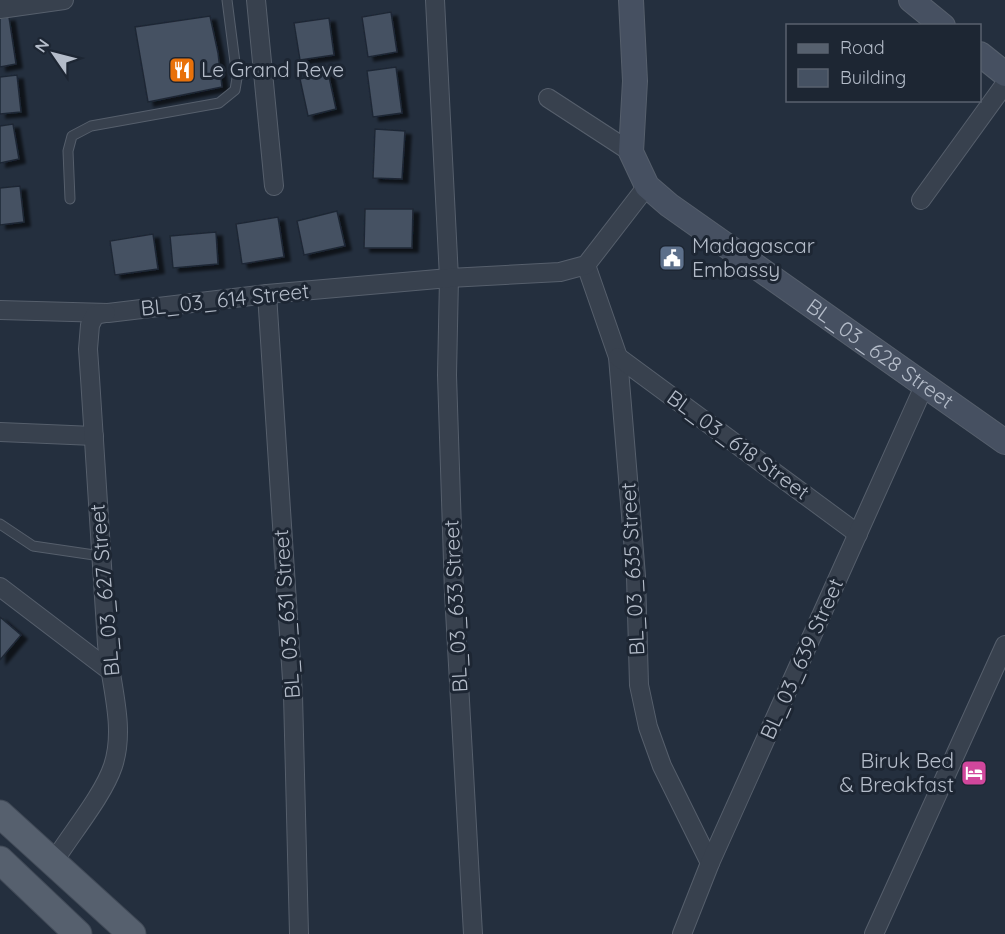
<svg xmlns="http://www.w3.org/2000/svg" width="1005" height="934" font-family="Quicksand,sans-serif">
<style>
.building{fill:#455162;stroke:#1f2835;stroke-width:1.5;filter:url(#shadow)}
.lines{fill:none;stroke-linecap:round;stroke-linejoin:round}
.lane-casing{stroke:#565f6c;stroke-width:11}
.street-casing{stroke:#565f6c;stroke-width:20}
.secondary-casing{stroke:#565f6c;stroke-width:26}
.primary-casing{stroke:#414a57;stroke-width:29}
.lane{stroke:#38414e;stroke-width:9}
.street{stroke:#38414e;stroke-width:18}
.secondary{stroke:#465061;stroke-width:24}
.primary{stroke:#56606e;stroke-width:27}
.labels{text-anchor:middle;stroke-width:6;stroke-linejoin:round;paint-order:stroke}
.poi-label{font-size:21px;fill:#b4bcc9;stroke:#1d2633;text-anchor:start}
.street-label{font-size:21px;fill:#b4bcc9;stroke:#1d2633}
</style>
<defs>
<filter id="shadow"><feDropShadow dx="6" dy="4" stdDeviation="1.5" flood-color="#0009"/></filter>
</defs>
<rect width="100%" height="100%" fill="#242f3e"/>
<!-- building -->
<g class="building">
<polygon points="391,12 397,52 368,57 362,17"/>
<polygon points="210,16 218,53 222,87 148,102 135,27"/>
<polygon points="9,17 16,64 0,67 0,18"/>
<polygon points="329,18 334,55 300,60 294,23"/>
<polygon points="396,67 402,113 373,117 367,71"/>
<polygon points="328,72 336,109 308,116 300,79"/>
<polygon points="17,75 21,112 0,114 0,77"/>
<polygon points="13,124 19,159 0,163 0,126"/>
<polygon points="375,129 405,131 402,179 373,178"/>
<polygon points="20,186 24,222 0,225 0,188"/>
<polygon points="365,209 413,209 412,248 364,248"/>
<polygon points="337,211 345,246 304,255 297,221"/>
<polygon points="278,217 284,257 242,264 236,224"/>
<polygon points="216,232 218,264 173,268 170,236"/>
<polygon points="153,234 158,269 115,275 110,241"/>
<polygon points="0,617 21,635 0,660"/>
</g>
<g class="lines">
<defs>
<g id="lane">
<polyline points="70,199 68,151 72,136 91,126 219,103 235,90 237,78 227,0"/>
<polyline points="0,524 33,546 101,556"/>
</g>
<g id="street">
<polyline points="256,0 274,186"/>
<polyline points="435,0 449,278 447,375 454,593 473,934"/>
<polyline points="0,9 64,0"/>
<polyline points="548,98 631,152"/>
<polyline points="921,200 1005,84"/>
<polyline points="586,265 618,357 636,576 639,685 648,727 662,766 710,863"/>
<polyline points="267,294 293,695 299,934"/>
<polyline points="0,310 108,313 267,294 449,278 560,272 586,265 647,186"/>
<polyline points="618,357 858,534"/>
<polyline points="0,432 94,436"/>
<polyline points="0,587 109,670"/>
<path d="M53 863C70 835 103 796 113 766 126 727 110 683 107 644 100 545 95 447 88 349L90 325 95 315 106 313"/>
<polyline points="682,934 710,863 925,384"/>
<polyline points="874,934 1005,645"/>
</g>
<g id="secondary">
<path id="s1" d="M631 0 635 81 631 152 647 186 669 205 1005 442"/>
<polyline points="911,0 943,26"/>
<polyline points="980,54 1005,74"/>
</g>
<g id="primary">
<polyline points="0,814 132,934"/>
<polyline points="0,860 78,934"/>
</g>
</defs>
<!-- lane casing -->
<use href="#lane" class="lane-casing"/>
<!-- street casing -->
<use href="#street" class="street-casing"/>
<!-- secondary casing -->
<use href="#secondary" class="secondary-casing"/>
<!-- primary casing -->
<use href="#primary" class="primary-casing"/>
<!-- lane -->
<use href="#lane" class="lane"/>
<!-- street -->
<use href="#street" class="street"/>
<!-- secondary -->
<use href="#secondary" class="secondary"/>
<!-- primary -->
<use href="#primary" class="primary"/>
</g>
<!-- icons -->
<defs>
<symbol id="restaurant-square" viewBox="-11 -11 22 22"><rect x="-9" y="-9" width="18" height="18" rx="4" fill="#e8710a" stroke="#1d2633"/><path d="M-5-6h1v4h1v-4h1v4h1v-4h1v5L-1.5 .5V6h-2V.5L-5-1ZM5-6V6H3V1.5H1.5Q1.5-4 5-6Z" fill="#fff"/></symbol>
<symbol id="civic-square" viewBox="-11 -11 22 22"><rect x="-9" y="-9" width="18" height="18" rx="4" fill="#5c6f8a" stroke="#1d2633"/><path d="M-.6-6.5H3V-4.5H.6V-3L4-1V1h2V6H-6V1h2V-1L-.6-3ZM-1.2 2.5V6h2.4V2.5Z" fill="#fff"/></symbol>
<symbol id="hotel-square" viewBox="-11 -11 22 22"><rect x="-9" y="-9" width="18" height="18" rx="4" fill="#d1479c" stroke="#1d2633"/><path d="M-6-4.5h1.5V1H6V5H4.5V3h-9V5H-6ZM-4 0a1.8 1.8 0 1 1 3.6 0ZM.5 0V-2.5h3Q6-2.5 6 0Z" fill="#fff"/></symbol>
</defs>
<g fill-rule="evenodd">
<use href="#restaurant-square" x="167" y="55" width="30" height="30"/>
<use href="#civic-square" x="657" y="243" width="30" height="30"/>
<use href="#hotel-square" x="959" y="758" width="30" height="30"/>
</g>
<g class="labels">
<!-- poi labels -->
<g class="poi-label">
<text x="201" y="77">Le Grand Reve</text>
<text x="692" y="253">Madagascar<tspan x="692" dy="24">Embassy</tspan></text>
<text x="954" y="768" text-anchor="end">Biruk Bed<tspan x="954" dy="24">&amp; Breakfast</tspan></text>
</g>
<!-- street labels -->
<g class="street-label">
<text transform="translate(225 300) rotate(-6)" y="7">BL_03_614 Street</text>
<text dy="7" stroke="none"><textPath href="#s1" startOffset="477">BL_03_628 Street</textPath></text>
<text transform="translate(738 445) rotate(36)" y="7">BL_03_618 Street</text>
<text transform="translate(633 569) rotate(-93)" y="7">BL_03_635 Street</text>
<text transform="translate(105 590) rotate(-95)" y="7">BL_03_627 Street</text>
<text transform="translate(456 606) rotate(-93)" y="7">BL_03_633 Street</text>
<text transform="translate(287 614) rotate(-94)" y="7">BL_03_631 Street</text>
<text transform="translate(802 659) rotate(-66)" y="7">BL_03_639 Street</text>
</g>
</g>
<!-- legend -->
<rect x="786" y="24" width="195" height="78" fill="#1d2633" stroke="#59626f" stroke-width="1.5"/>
<rect x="798" y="44" width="30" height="9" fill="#56606e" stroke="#59626f" stroke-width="1.5"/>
<text x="840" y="54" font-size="18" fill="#b4bcc9">Road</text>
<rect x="798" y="69" width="30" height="18" fill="#455162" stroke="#59626f" stroke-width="1.5"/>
<text x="840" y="84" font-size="18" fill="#b4bcc9">Building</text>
<!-- north arrow -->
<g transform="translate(54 54) rotate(305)" stroke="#1d2633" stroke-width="4.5" paint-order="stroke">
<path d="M0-4.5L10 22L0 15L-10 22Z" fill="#b4bcc9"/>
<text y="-9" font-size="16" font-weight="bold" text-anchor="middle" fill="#b4bcc9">N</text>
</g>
</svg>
